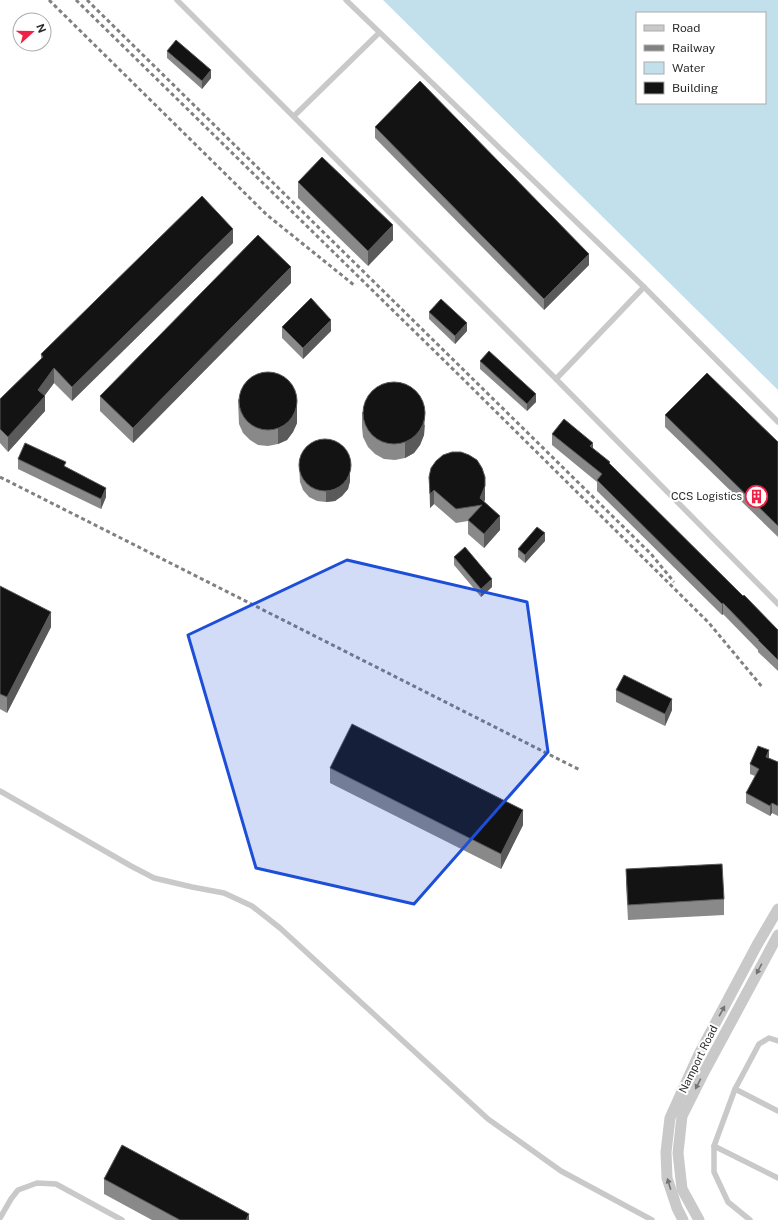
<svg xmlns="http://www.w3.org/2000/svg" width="778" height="1220" font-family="'Public Sans',sans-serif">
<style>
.water{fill:#c2e0ec;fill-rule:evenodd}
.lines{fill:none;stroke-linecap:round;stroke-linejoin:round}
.lane{stroke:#c9c9c9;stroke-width:5.5}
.street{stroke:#c9c9c9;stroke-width:11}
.rail{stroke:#818181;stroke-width:3;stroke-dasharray:4 3;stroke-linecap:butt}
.wall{fill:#898989}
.shaded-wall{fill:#5a5a5a}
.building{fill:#131313;stroke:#5a5a5a}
.oneway{fill:#737373}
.marked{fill:#1d4ed8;fill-opacity:0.2;stroke:#1d4ed8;stroke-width:3;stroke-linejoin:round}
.labels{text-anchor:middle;stroke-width:4;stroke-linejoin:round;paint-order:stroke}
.poi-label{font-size:11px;fill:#2c2c2c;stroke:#fff;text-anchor:end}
.street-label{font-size:11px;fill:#2c2c2c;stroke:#fff}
</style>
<rect width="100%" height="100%" fill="#fff"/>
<!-- water -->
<path class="water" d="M383 0H778V390ZM637 13H765V103H637Z"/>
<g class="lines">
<!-- lane -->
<g class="lane">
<polyline points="177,0 556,379 778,604"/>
<polyline points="346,0 644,287 778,422"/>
<polyline points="294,116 379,33"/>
<polyline points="556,379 644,287"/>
<polyline points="0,791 131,866 154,878 192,887 224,893 252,906 280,928 488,1119 561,1171 652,1220"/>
<polyline points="735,1089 778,1111"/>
<polyline points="714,1146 778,1178"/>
<polyline points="0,1218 11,1199 18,1190 37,1183 56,1184 122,1220"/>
<polyline points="750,1220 728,1202 714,1172 714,1146 735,1089 759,1044 769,1038 778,1041"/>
</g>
<!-- street -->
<g class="street">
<polyline points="683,1220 677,1208 667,1178 666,1152 670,1118 699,1054 757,945 778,909"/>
<polyline points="699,1220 682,1189 678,1153 682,1116 702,1076 778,935"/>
</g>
<!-- rail -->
<g class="rail">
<polyline points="49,0 267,215 354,285"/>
<polyline points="76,0 462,378 709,623 763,688"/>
<polyline points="87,0 651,554 674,582"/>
<polyline points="0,477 580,770"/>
</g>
</g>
<!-- wall -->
<g class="wall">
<polygon points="167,51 211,78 202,89 167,58"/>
<polygon points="375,127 589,265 544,310 375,138"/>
<polygon points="298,182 393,240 368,266 298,198"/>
<polygon points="233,243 72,401 54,383 44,396 45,411 8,452 0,443 0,399 41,359 41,354"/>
<polygon points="291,283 133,443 100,411 100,396"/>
<polygon points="429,312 467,331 455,344 429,319"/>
<polygon points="282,327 331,331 303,359 282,338"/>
<polygon points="480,361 536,402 527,411 480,369"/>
<polygon points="238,399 297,413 297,423 293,432 287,440 278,444 268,446 258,445 250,440 243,433 239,424"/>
<polygon points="362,412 425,425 424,435 420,445 414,453 405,458 395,460 384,459 375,454 368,447 363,437 362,427"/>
<polygon points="665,415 778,442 778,537 665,427"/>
<polygon points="552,434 593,449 610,464 743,596 778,630 778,671 758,652 758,650 723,614 722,615 597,491 597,482 552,445"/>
<polygon points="18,459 66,467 106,497 101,509 18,469"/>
<polygon points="299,463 350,481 348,489 342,496 335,501 326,502 317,501 309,497 303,490 300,482"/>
<polygon points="429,477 485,491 484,502 500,530 484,548 468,534 468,521 456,523 434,504 430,508"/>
<polygon points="545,541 525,563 518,557 518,549"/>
<polygon points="454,557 492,587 481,597 454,565"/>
<polygon points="0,586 51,627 7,713 0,709"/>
<polygon points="616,690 672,710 665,726 616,702"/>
<polygon points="769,758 778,762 778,816 772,813 770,816 746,803 746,793 755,776 750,774 750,764"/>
<polygon points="330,768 523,825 501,869 330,783"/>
<polygon points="626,869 724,899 724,915 628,920 626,884"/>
<polygon points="104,1179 249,1220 152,1220 104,1194"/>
</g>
<!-- shaded-wall -->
<g class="shaded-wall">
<polygon points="211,70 211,78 202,89 202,81"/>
<polygon points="393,225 393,240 368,266 368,251"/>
<polygon points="233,229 233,243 72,401 72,387"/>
<polygon points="589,254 589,265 544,310 544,299"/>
<polygon points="291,267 291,283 133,443 133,428"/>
<polygon points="331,320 331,331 303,359 303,348"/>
<polygon points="467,323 467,331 455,344 455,336"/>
<polygon points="54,368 54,383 43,398 45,396 45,411 8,452 8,437 38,390"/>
<polygon points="536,394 536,402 527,411 527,404"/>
<polygon points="297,397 297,423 293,432 287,440 278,444 278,429"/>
<polygon points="425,410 424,435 420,445 414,453 405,458 405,443"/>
<polygon points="593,443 593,454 590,446"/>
<polygon points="350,469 350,481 348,489 342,496 335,501 326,502 326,491"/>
<polygon points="485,477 485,500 482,506 480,498"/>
<polygon points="106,488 106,497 101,509 101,499"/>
<polygon points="434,490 434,504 430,508 430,494"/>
<polygon points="500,516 500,530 484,548 484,534"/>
<polygon points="545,533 545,541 525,563 525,555"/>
<polygon points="492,579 492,587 481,597 481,589"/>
<polygon points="723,603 723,614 722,615 722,604"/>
<polygon points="51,612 51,627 7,713 7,697"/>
<polygon points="672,699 672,710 665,726 665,714"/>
<polygon points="769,750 769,760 766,757"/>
<polygon points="772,803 772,813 770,816 770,806"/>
<polygon points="523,810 523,825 501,869 501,854"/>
<polygon points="249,1214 249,1220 246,1220"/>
</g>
<!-- building -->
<g class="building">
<polygon points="176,40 211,70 202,81 167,51"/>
<polygon points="420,81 589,254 544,299 375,127"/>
<polygon points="322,157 393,225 368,251 298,182"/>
<polygon points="202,196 233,229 72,387 54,368 38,390 45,396 8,437 0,429 0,399 43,357 41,354"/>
<polygon points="258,235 291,267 133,428 100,396"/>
<polygon points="311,298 331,320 303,348 282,327"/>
<polygon points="441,299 467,323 455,336 429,312"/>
<polygon points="489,351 536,394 527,404 480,361"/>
<circle cx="268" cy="401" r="29"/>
<polygon points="707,373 778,442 778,526 665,415"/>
<circle cx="394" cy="413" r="31"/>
<polygon points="564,419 593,443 590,446 610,462 609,463 743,596 744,595 778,630 778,660 758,640 759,640 723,603 722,604 597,480 602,474 552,434"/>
<circle cx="325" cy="465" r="26"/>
<polygon points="25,443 66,462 64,466 106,488 101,499 18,459"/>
<polygon points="452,452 461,452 469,455 477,460 482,468 485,477 485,486 480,498 500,516 484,534 468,520 482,505 456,509 434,490 430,494 429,477 431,468 436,461 443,455"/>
<polygon points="537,527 545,533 525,555 518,549"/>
<polygon points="465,547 492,579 481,589 454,557"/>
<polygon points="0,586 51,612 7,697 0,694"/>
<polygon points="624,675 672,699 665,714 616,690"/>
<polygon points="352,724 523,810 501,854 330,768"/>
<polygon points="758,746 769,750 766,757 778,762 778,806 772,803 770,806 746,793 759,769 750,764"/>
<polygon points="722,864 724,899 628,905 626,869"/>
<polygon points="122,1145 249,1214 246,1220 180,1220 104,1179"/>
</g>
<!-- one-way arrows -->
<defs><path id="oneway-solid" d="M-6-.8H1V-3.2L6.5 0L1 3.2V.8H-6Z"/></defs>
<g class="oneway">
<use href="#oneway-solid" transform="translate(759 969) rotate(118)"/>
<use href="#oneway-solid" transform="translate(722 1011) rotate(-61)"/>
<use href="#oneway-solid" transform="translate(698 1084) rotate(117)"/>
<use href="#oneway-solid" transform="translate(669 1184) rotate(-107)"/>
</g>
<!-- marked area -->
<path class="marked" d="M347 560 527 602 548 752 414 904 256 868 188 635Z"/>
<!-- icons -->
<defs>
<symbol id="building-ring" viewBox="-11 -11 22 22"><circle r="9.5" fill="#fff" stroke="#ee2247" stroke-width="1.5"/><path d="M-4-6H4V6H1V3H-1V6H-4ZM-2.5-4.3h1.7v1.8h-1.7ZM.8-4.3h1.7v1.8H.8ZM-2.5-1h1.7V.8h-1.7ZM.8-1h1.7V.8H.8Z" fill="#ee2247"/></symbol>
</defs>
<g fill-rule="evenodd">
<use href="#building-ring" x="744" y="484" width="25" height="25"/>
</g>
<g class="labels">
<!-- poi labels -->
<g class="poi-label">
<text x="742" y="500">CCS Logistics</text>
</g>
<!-- street labels -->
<g class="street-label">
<text transform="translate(698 1059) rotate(-64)" y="4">Namport Road</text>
</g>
</g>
<!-- legend -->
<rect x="636" y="12" width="130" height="92" fill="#ffffff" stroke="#ababab"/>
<rect x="644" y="25" width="20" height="6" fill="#c9c9c9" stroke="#ababab"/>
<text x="672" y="32" font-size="12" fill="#2c2c2c">Road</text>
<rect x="644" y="45" width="20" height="6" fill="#818181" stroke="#ababab"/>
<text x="672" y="52" font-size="12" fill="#2c2c2c">Railway</text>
<rect x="644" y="62" width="20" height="12" fill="#c2e0ec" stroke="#ababab"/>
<text x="672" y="72" font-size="12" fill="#2c2c2c">Water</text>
<rect x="644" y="82" width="20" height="12" fill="#131313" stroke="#ababab"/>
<text x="672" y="92" font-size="12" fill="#2c2c2c">Building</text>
<!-- north arrow -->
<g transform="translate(32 32) rotate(69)"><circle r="19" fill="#ffffff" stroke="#ababab"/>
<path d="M0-3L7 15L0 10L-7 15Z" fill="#ee2247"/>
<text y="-6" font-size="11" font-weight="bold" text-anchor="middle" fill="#2c2c2c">N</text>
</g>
</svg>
